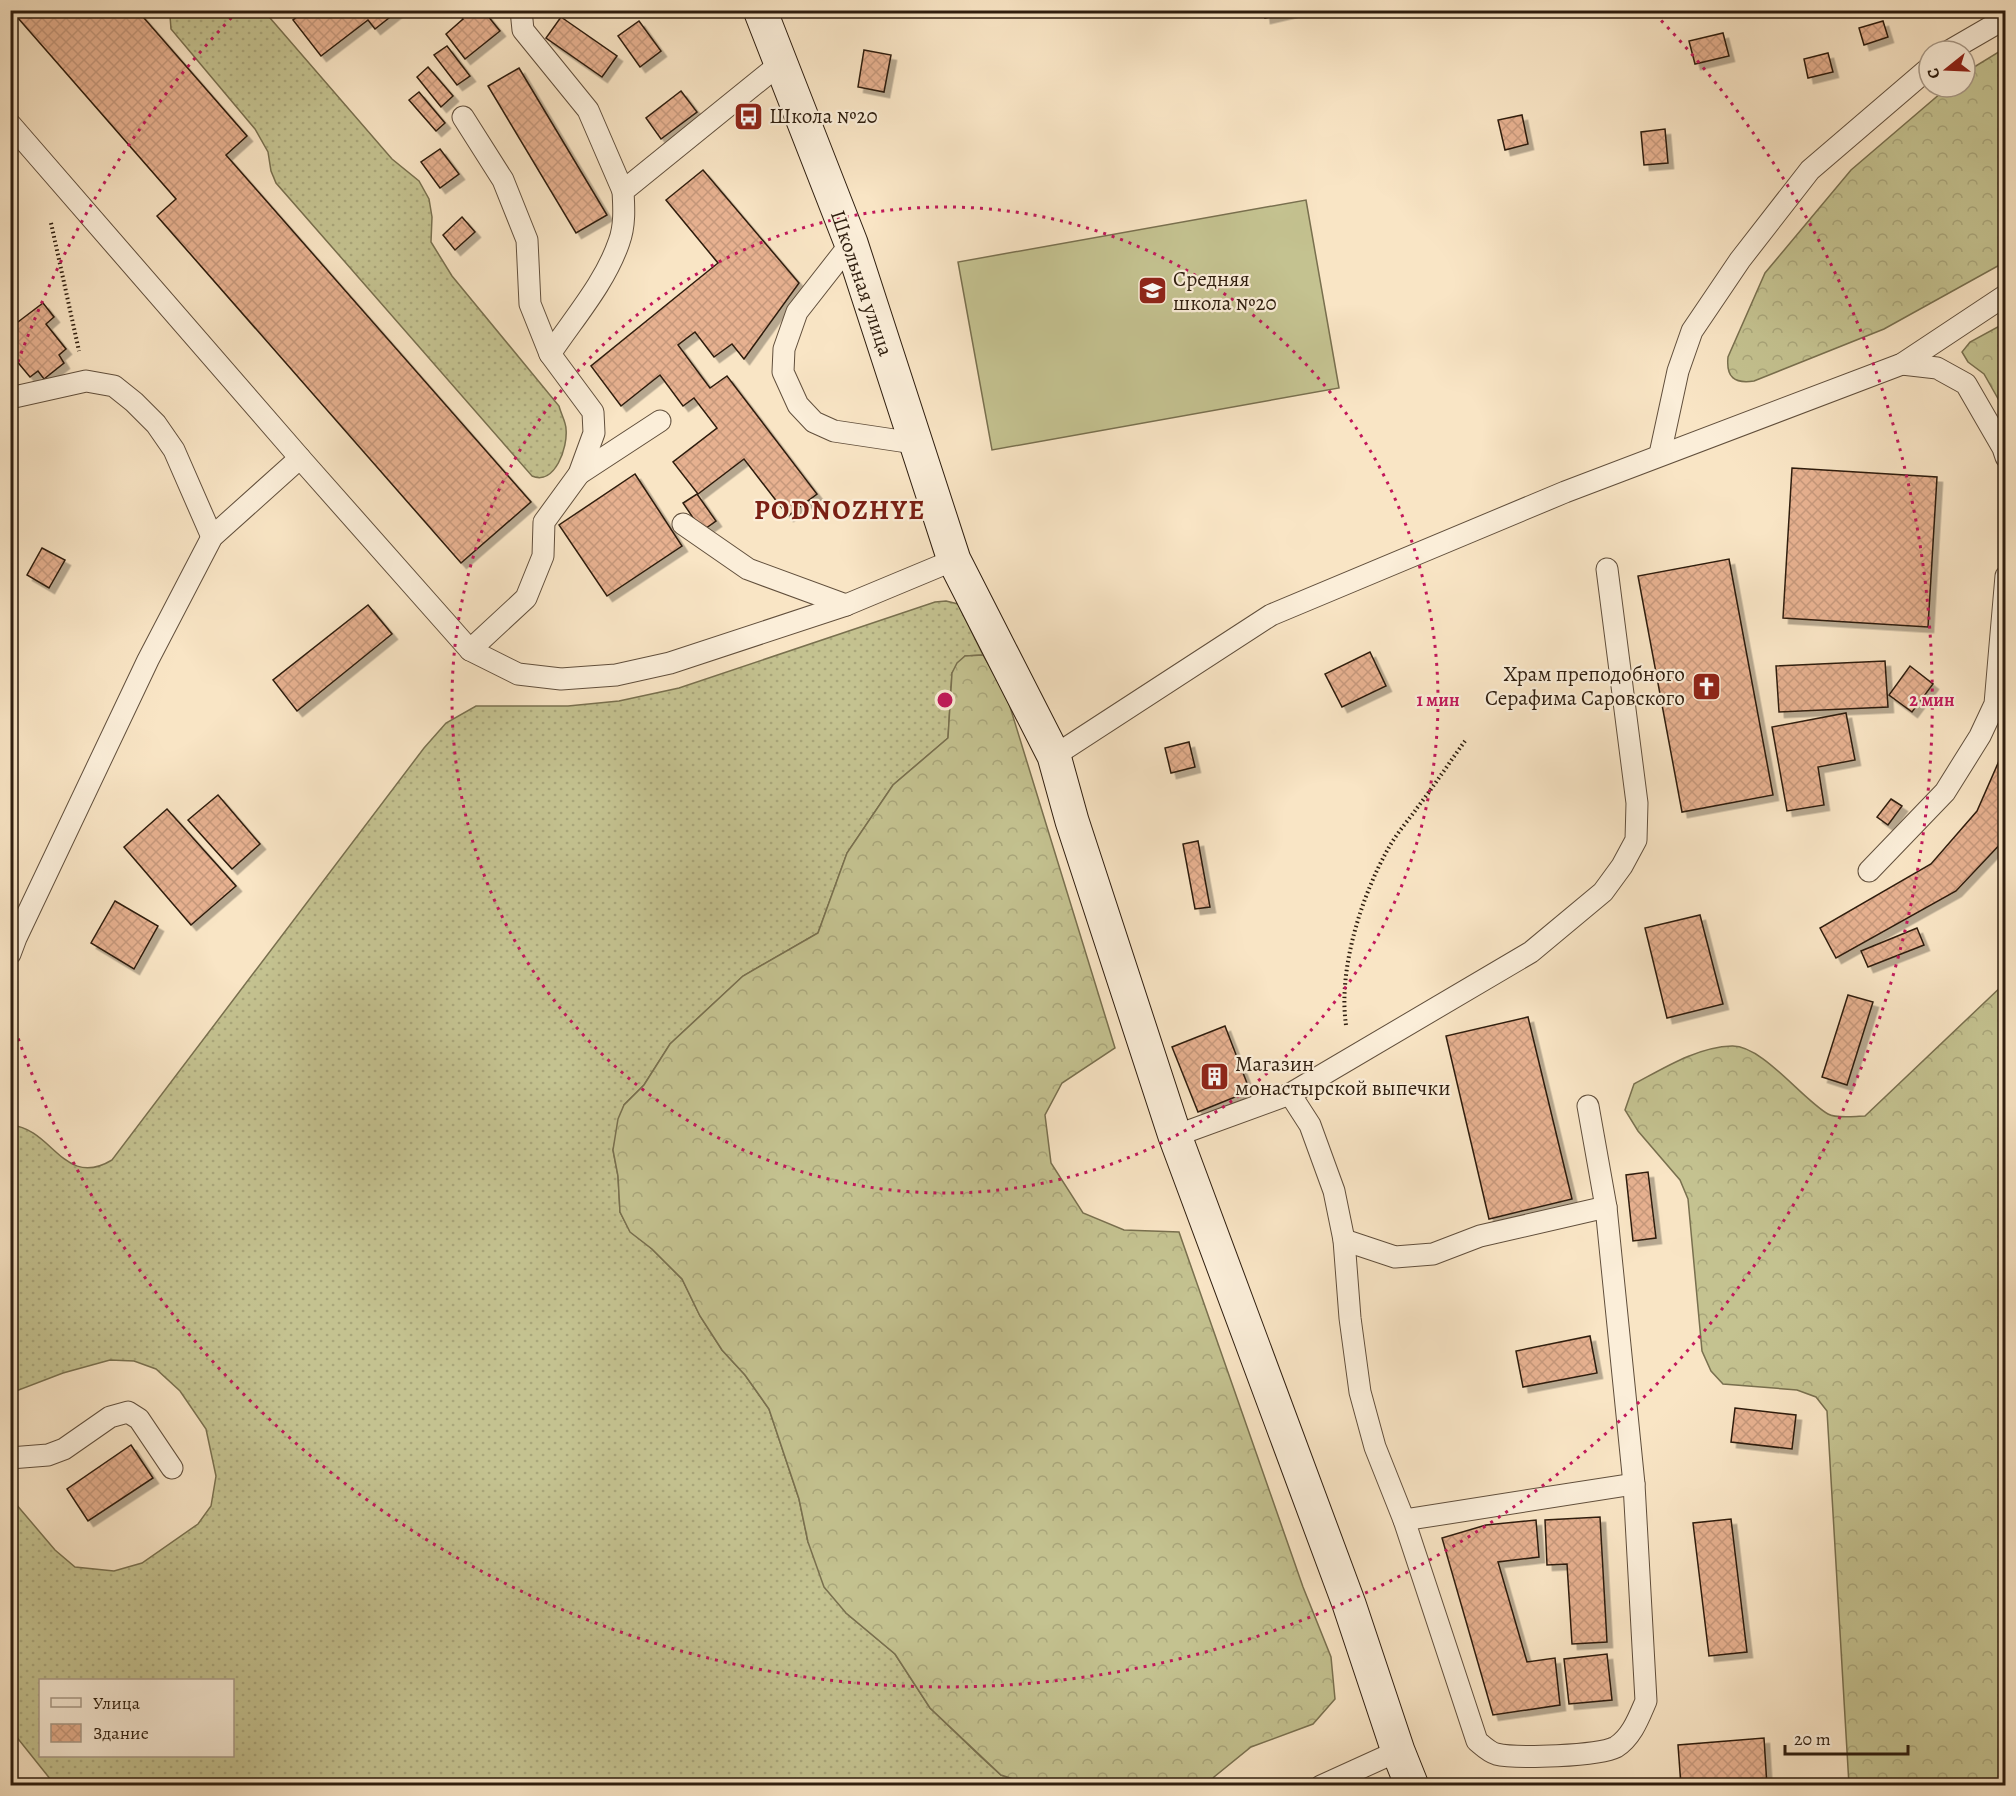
<svg xmlns="http://www.w3.org/2000/svg" width="2016" height="1796" font-family="Alegreya,serif">
<style>
.grass{fill:url(#grass-dots);stroke:#79704f;stroke-width:1.5;fill-rule:evenodd}
.forest{fill:url(#forest-crowns);stroke:#79704f;stroke-width:1.5}
.pitch{fill:#c4c290;stroke:#79704f;stroke-width:1.5}
.building{fill:url(#building-cross-hatch);stroke:#2e1d0e;stroke-width:1.5;filter:url(#shadow)}
.lines{fill:none;stroke-linecap:round;stroke-linejoin:round}
.service-casing{stroke:#614f3c;stroke-width:23}
.secondary-casing{stroke:#2e1d0e;stroke-width:35}
.path{stroke:#2e1d0e;stroke-width:4;stroke-dasharray:1.5 3;stroke-linecap:butt}
.service{stroke:#fbeed9;stroke-width:21}
.secondary{stroke:#fbeed9;stroke-width:33}
.ring{fill:none;stroke:#c2185b;stroke-width:3;stroke-dasharray:3 6}
.labels{text-anchor:middle;stroke-width:4.5;stroke-linejoin:round;paint-order:stroke}
.poi-label{font-size:21px;fill:#2e1d0e;stroke:#fbeed9;text-anchor:start}
.street-label{font-size:21px;fill:#2e1d0e;stroke:#fbeed9}
.district-label{font-size:27px;font-weight:bold;letter-spacing:1.5px;fill:#7a1f14;stroke:#fbeed9}
.centre{fill:#c2185b;stroke:#fbeed9;stroke-width:3}
.ring-label{font-size:18px;text-anchor:middle;font-weight:bold;fill:#c2185b;stroke:#fbeed9;stroke-width:4.5;stroke-linejoin:round;paint-order:stroke}
</style>
<defs>
<pattern id="grass-dots" width="8" height="8" patternUnits="userSpaceOnUse" patternTransform="scale(1.5)"><rect width="8" height="8" fill="#c4c290"/><path d="M2 2h.1M6 6h.1" fill="none" stroke="#a9a67b" stroke-width="1.8" stroke-linecap="round"/></pattern>
<pattern id="forest-crowns" width="20" height="18" patternUnits="userSpaceOnUse" patternTransform="scale(1.5)"><rect width="20" height="18" fill="#c4c290"/><path d="M2 6a3 3 0 1 1 6 0M12 15a3 3 0 1 1 6 0" fill="none" stroke="#a9a67b"/></pattern>
<pattern id="building-cross-hatch" width="8" height="8" patternUnits="userSpaceOnUse" patternTransform="scale(1.5)"><rect width="8" height="8" fill="#e7b190"/><path d="M0 0l8 8M0 8l8-8" fill="none" stroke="#c6987b"/></pattern>
<filter id="shadow"><feDropShadow dx="5.5" dy="5.5" stdDeviation="0" flood-color="#0004"/></filter>
</defs>
<rect width="100%" height="100%" fill="#f9e5c5"/>
<filter id="stains"><feTurbulence type="fractalNoise" baseFrequency=".00333" numOctaves="4"/><feColorMatrix values="0 0 0 0 .2 0 0 0 0 .09 0 0 0 0 .02 0 0 0 .5 -.17"/></filter>
<radialGradient id="worn" r=".72"><stop offset=".6" stop-color="#630" stop-opacity="0"/><stop offset="1" stop-color="#630" stop-opacity=".3"/></radialGradient>
<!-- grass -->
<g class="grass">
<path d="M173 11H264L392 159 419 181 429 199 432 217 431 242 452 276 559 406C561 414 566 422 566 429 568 447 555 486 532 476L276 183 271 171 268 152 255 129 171 29 170 16Z"/>
<path d="M946 601 958 604 983 655 965 656 952 673 948 738 893 785 847 853 818 933 743 976 670 1044 644 1085 624 1105 613 1150 618 1176 620 1212 630 1231 652 1249 682 1279 700 1316 722 1350 745 1375 769 1409 799 1499 808 1542 846 1613 895 1654 930 1708 981 1757 1001 1775 1032 1785H55L11 1730 10 1497 55 1550 75 1567 114 1571 142 1563 198 1524 211 1506 216 1476 206 1429 180 1391 156 1369 134 1361 110 1360 63 1373 11 1393V1125C53 1129 64 1189 112 1160L424 748 446 723 476 706H568L619 701 679 688 935 602ZM40 1680H232V1756H40Z"/>
</g>
<!-- forest -->
<g class="forest">
<path d="M2005 48V262L1884 329 1754 381C1734 384 1726 377 1728 357L1765 273 1851 170 1948 87H1965L1966 72Z"/>
<polygon points="2005,323 2005,411 1984,374 1968,362 1962,352 1970,342"/>
<polygon points="983,655 1007,697 1115,1048 1062,1083 1045,1115 1051,1163 1083,1213 1124,1230 1179,1232 1303,1587 1331,1657 1335,1699 1313,1724 1251,1747 1214,1777 1208,1785 1032,1785 1001,1775 930,1708 895,1654 846,1613 824,1587 808,1542 799,1499 769,1409 745,1375 722,1350 700,1316 682,1279 652,1249 630,1232 620,1212 618,1176 613,1150 618,1119 624,1105 644,1085 670,1044 743,976 818,933 847,853 893,785 948,738 952,673 957,663 965,656"/>
<path d="M2005 983V1785H1849L1827 1411 1816 1397 1797 1390 1723 1384 1711 1371 1702 1351 1688 1199 1680 1180 1638 1131 1625 1110 1634 1084C1664 1068 1697 1047 1732 1046 1762 1045 1802 1099 1828 1114 1837 1119 1855 1116 1865 1116Z"/>
</g>
<!-- pitch -->
<polygon class="pitch" points="1306,200 1339,388 992,450 958,262"/>
<!-- building -->
<g class="building">
<polygon points="11,10 137,10 247,136 226,155 531,502 461,563 157,216 176,199"/>
<polygon points="306,10 399,10 375,29 368,20 321,56 293,20"/>
<polygon points="483,10 500,31 465,59 446,34 463,19 458,10"/>
<polygon points="1264,10 1290,10 1291,12 1265,18"/>
<polygon points="561,17 617,56 602,77 546,38"/>
<polygon points="639,21 661,51 640,67 618,36"/>
<polygon points="1883,21 1888,37 1864,45 1859,28"/>
<polygon points="1723,33 1729,56 1695,64 1689,41"/>
<polygon points="447,46 470,76 457,85 434,55"/>
<polygon points="864,50 891,55 884,92 858,87"/>
<polygon points="1828,53 1833,72 1808,78 1804,59"/>
<polygon points="428,67 453,96 441,107 417,77"/>
<polygon points="519,68 607,215 576,233 488,86"/>
<polygon points="681,91 697,112 661,139 646,118"/>
<polygon points="419,92 445,123 436,131 409,100"/>
<polygon points="1522,115 1528,144 1505,150 1498,120"/>
<polygon points="1665,129 1668,163 1644,165 1641,132"/>
<polygon points="440,149 459,174 440,188 421,162"/>
<polygon points="703,170 799,283 744,359 732,344 714,357 695,332 678,345 710,388 727,376 817,494 788,516 744,459 698,494 673,462 717,428 694,398 683,406 660,375 621,406 591,366 718,263 666,200"/>
<polygon points="462,217 475,232 455,250 443,235"/>
<polygon points="43,303 54,317 46,324 66,349 59,355 64,363 44,379 38,371 30,377 10,353 10,328"/>
<polygon points="1792,468 1937,477 1928,627 1783,618"/>
<polygon points="635,474 682,546 607,596 559,525"/>
<polygon points="697,494 716,521 702,531 683,503"/>
<polygon points="42,548 65,560 49,588 27,575"/>
<polygon points="1729,559 1773,795 1682,812 1638,576"/>
<polygon points="368,605 392,634 297,711 273,680"/>
<polygon points="1370,652 1386,686 1342,707 1325,674"/>
<polygon points="1885,661 1888,707 1779,712 1776,666"/>
<polygon points="1910,666 1933,684 1912,712 1889,695"/>
<polygon points="1846,713 1855,760 1818,767 1824,805 1787,811 1772,727"/>
<polygon points="1189,742 1195,767 1171,773 1165,748"/>
<polygon points="2006,745 2006,838 1956,891 1836,958 1820,928 1931,864 1977,811"/>
<polygon points="218,795 260,844 232,869 188,820"/>
<polygon points="1891,799 1902,806 1888,825 1877,817"/>
<polygon points="167,809 236,886 191,925 124,847"/>
<polygon points="1198,841 1210,907 1195,909 1183,844"/>
<polygon points="115,901 158,926 134,969 91,943"/>
<polygon points="1700,915 1723,1004 1667,1018 1645,928"/>
<polygon points="1917,928 1924,945 1868,967 1861,951"/>
<polygon points="1848,995 1873,1002 1847,1085 1822,1077"/>
<polygon points="1528,1017 1572,1199 1489,1219 1446,1036"/>
<polygon points="1225,1026 1250,1091 1198,1112 1172,1047"/>
<polygon points="1648,1172 1656,1238 1633,1241 1626,1175"/>
<polygon points="1590,1336 1597,1373 1523,1387 1516,1351"/>
<polygon points="1735,1408 1796,1415 1792,1449 1731,1442"/>
<polygon points="131,1445 153,1478 88,1521 67,1489"/>
<polygon points="1600,1517 1607,1642 1572,1644 1567,1564 1547,1565 1545,1520"/>
<polygon points="1731,1519 1747,1652 1709,1656 1693,1523"/>
<polygon points="1536,1520 1539,1557 1498,1562 1527,1662 1555,1658 1560,1705 1493,1715 1442,1538 1486,1525"/>
<polygon points="1607,1654 1612,1700 1569,1704 1564,1659"/>
<polygon points="1764,1738 1767,1786 1681,1786 1678,1745"/>
</g>
<g class="lines">
<defs>
<g id="service">
<polyline points="521,10 523,30 588,110 623,191"/>
<polyline points="1949,51 2006,18"/>
<polyline points="463,117 503,180 527,240 530,304 550,354"/>
<polyline points="10,124 300,458"/>
<polyline points="851,243 797,312 784,349 783,372 798,405 814,422 834,431 914,443"/>
<polyline points="1902,364 1937,368 1966,384 2003,448 2006,457"/>
<polyline points="10,398 86,381 114,386 134,402 156,424 174,450 212,537"/>
<polyline points="1660,454 1678,371 1692,331 1740,260 1810,170 1929,68"/>
<polyline points="579,474 660,421"/>
<polyline points="683,524 748,569 846,605"/>
<path d="M470 650 526 598 543 556 544 522 579 474 594 433 593 412 550 354C574 318 605 283 619 242 625 226 624 208 623 191L781 63"/>
<polyline points="1054,756 1271,615 1565,492 1902,364 2006,295"/>
<polyline points="1869,871 1945,792 1980,736 1995,704 2006,576"/>
<polyline points="10,954 16,938 148,660 212,537 300,458 470,650 518,674 561,679 616,675 670,663 846,605 954,560"/>
<path d="M1290 1094 1310 1125 1334 1191 1344 1240 1350 1318 1360 1392 1375 1447 1404 1520 1477 1741C1483 1746 1489 1752 1496 1754 1516 1759 1599 1756 1616 1747 1632 1737 1639 1717 1646 1701L1634 1484 1606 1207 1588 1106"/>
<polyline points="1175,1136 1290,1094 1531,952 1603,892 1622,866 1636,840 1637,803 1607,569"/>
<polyline points="1344,1240 1395,1257 1433,1254 1480,1236 1606,1207"/>
<polyline points="10,1458 48,1455 64,1449 110,1417 128,1412 139,1419 172,1468"/>
<polyline points="1404,1520 1634,1484"/>
<polyline points="1321,1786 1398,1751"/>
</g>
<polyline id="secondary" points="760,10 851,243 954,560 1054,756 1072,821 1175,1136 1349,1604 1398,1751 1412,1786"/>
</defs>
<!-- service casing -->
<use href="#service" class="service-casing"/>
<!-- secondary casing -->
<use href="#secondary" class="secondary-casing"/>
<!-- path -->
<g class="path">
<polyline points="51,223 79,351"/>
<path d="M1346 1025C1338 970 1361 897 1388 849 1396 834 1408 821 1417 808 1434 786 1449 763 1465 741"/>
</g>
<!-- service -->
<use href="#service" class="service"/>
<!-- secondary -->
<use href="#secondary" class="secondary"/>
</g>
<!-- distance rings -->
<g class="ring">
<circle cx="945" cy="700" r="493"/>
<path d="M12 379A987 987 0 0 1 235 14M1655 14A987 987 0 1 1 12 1021"/>
</g>
<!-- icons -->
<defs>
<symbol id="bus-square" viewBox="-11 -11 22 22"><rect x="-9" y="-9" width="18" height="18" rx="4" fill="#8f2418" stroke="#fbeed9"/><path d="M-5-6H5V4H4V6H2V4H-2V6H-4V4H-5ZM-3.5-4V0h7V-4ZM-3.5 1.2v1.5H-2V1.2ZM2 1.2v1.5H3.5V1.2Z" fill="#fff"/></symbol>
<symbol id="school-square" viewBox="-11 -11 22 22"><rect x="-9" y="-9" width="18" height="18" rx="4" fill="#8f2418" stroke="#fbeed9"/><path d="M0-5L7-2L0 1L-7-2ZM-4 1L0 2.5L4 1V4Q0 6-4 4Z" fill="#fff"/></symbol>
<symbol id="church-square" viewBox="-11 -11 22 22"><rect x="-9" y="-9" width="18" height="18" rx="4" fill="#8f2418" stroke="#fbeed9"/><path d="M-1.2-6h2.4v3.5h3.3v2.4h-3.3V6h-2.4V-.1h-3.3v-2.4h3.3Z" fill="#fff"/></symbol>
<symbol id="building-square" viewBox="-11 -11 22 22"><rect x="-9" y="-9" width="18" height="18" rx="4" fill="#8f2418" stroke="#fbeed9"/><path d="M-4-6H4V6H1V3H-1V6H-4ZM-2.5-4.3h1.7v1.8h-1.7ZM.8-4.3h1.7v1.8H.8ZM-2.5-1h1.7V.8h-1.7ZM.8-1h1.7V.8H.8Z" fill="#fff"/></symbol>
</defs>
<g fill-rule="evenodd">
<use href="#bus-square" x="732" y="100" width="33" height="33"/>
<use href="#school-square" x="1136" y="274" width="33" height="33"/>
<use href="#church-square" x="1690" y="670" width="33" height="33"/>
<use href="#building-square" x="1198" y="1060" width="33" height="33"/>
</g>
<g class="labels">
<!-- poi labels -->
<g class="poi-label">
<text x="769" y="123">Школа №20</text>
<text x="1173" y="286">Средняя<tspan x="1173" dy="24">школа №20</tspan></text>
<text x="1685" y="681" text-anchor="end">Храм преподобного<tspan x="1685" dy="24">Серафима Саровского</tspan></text>
<text x="1235" y="1071">Магазин<tspan x="1235" dy="24">монастырской выпечки</tspan></text>
</g>
<!-- street labels -->
<g class="street-label">
<text transform="translate(862 283) rotate(71)" y="7">Школьная улица</text>
</g>
<!-- district labels -->
<g class="district-label">
<text x="840" y="519">PODNOZHYE</text>
</g>
</g>
<circle cx="945" cy="700" r="9" class="centre"/>
<g class="ring-label">
<text x="1438" y="706">1 мин</text>
<text x="1932" y="706">2 мин</text>
</g>
<!-- margin -->
<rect width="2016" height="1796" fill="none" stroke="#f9e5c5" stroke-width="36"/>
<rect x="12" y="12" width="1992" height="1772" fill="none" stroke="#2e1d0e" stroke-width="3"/>
<rect x="18" y="18" width="1980" height="1760" fill="none" stroke="#2e1d0e" stroke-width="1.5"/>
<!-- legend -->
<rect x="39" y="1679" width="195" height="78" fill="#fbeed9" stroke="#a99a88" stroke-width="1.5"/>
<rect x="51" y="1698" width="30" height="9" fill="#fbeed9" stroke="#a99a88" stroke-width="1.5"/>
<text x="93" y="1709" font-size="18" fill="#2e1d0e">Улица</text>
<rect x="51" y="1724" width="30" height="18" fill="url(#building-cross-hatch)" stroke="#a99a88" stroke-width="1.5"/>
<text x="93" y="1739" font-size="18" fill="#2e1d0e">Здание</text>
<!-- north arrow -->
<g transform="translate(1947 69) rotate(252)"><circle r="28" fill="#fbeed9" stroke="#a99a88" stroke-width="1.5"/>
<path d="M0-4.5L10 22L0 15L-10 22Z" fill="#8f2418"/>
<text y="-9" font-size="16" font-weight="bold" text-anchor="middle" fill="#2e1d0e">С</text>
</g>
<!-- scale -->
<path d="M1785 1745v9h123v-9" fill="none" stroke="#2e1d0e" stroke-width="3"/>
<text x="1794" y="1745" font-size="18" fill="#2e1d0e" stroke="#fbeed9" stroke-width="4.5" paint-order="stroke">20 m</text>
<rect width="100%" height="100%" filter="url(#stains)"/>
<rect width="100%" height="100%" fill="url(#worn)"/>
</svg>
